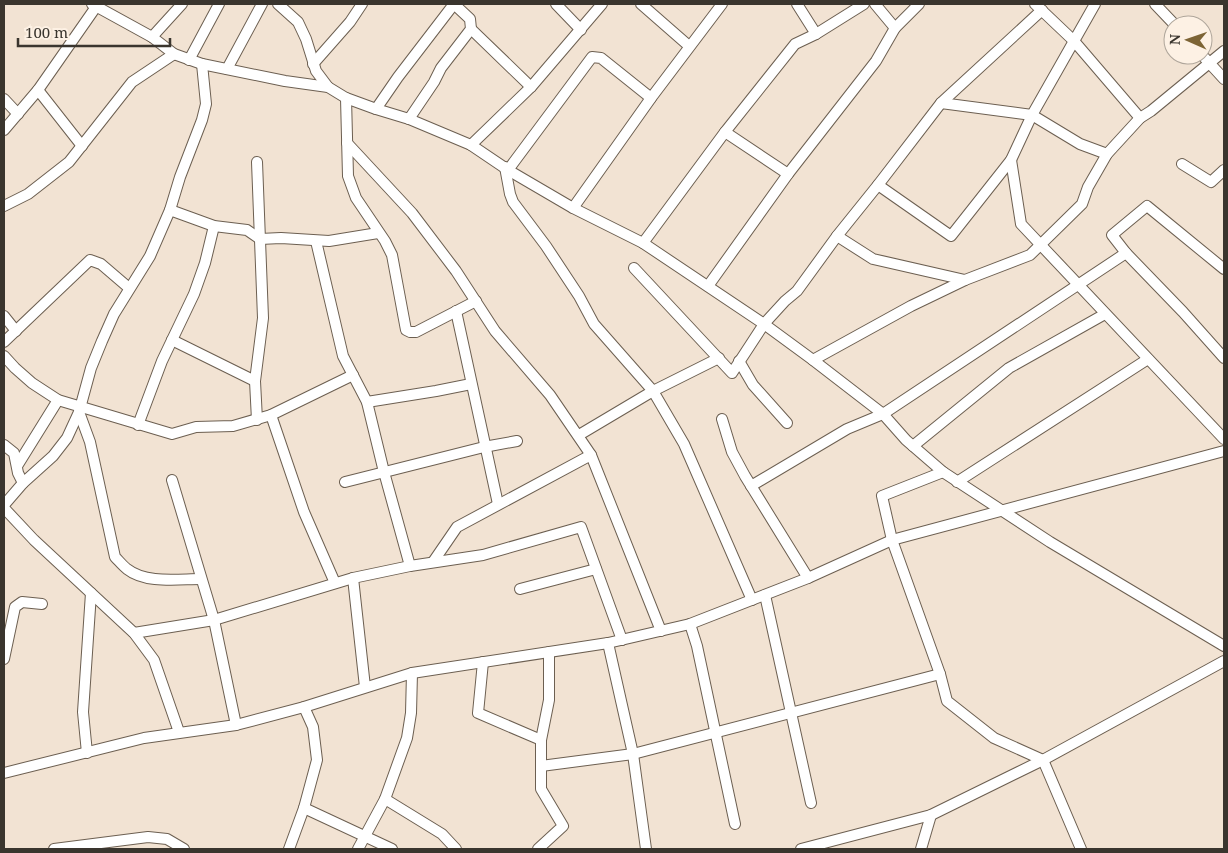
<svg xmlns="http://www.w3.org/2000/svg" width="1228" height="853" font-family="'Noto Serif',serif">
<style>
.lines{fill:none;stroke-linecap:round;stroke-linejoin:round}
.minor-casing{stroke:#6c5f51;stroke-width:12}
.minor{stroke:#fff;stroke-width:10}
</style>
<rect width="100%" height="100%" fill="#f2e3d3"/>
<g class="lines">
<defs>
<g id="minor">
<polyline points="92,4 152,37 174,54 202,64 285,81 328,87 346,98 376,109 409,119 471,145 508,170 573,208 643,243 764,324 813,360 883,414 906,440 943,472 1050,542 1224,646"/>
<polyline points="278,4 298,22 306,39 316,71 328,87"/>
<polyline points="556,4 581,30"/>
<polyline points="641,4 689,46"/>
<polyline points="797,4 816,34"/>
<polyline points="875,4 895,28"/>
<polyline points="1035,4 1074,41 1140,118"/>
<polyline points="1155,4 1175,25"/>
<polyline points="471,29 531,87"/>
<polyline points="152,37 182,4"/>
<polyline points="1202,55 1224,79"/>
<polyline points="189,60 219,4"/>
<polyline points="313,64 350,22 362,4"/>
<polyline points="227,69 262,4"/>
<polyline points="38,90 82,146"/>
<polyline points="346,98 348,176 356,198 385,241 392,255 406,330 410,332 416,332 476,301"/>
<polyline points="4,99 18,114"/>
<polyline points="941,103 1032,115 1080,144 1107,154"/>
<polyline points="376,109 398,77 454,4"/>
<polyline points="409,119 434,82 441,68 471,29 470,19 454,4"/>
<polyline points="4,130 38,90 98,4"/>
<polyline points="725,132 788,174"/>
<polyline points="347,143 412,213 456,271 495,331 550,395 591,455 661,631"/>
<polyline points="471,145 531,87 602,4"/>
<polyline points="1011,160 1021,224 1224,439"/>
<polyline points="257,162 263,318 255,381 257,420"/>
<polyline points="1182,164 1211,182 1224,170"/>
<polyline points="505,167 510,194 513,202 546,246 579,296 594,324 653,391 684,444 752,600"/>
<polyline points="508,170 592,57 601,58 651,98"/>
<polyline points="878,185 951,236 1011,160 1032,115 1095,4"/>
<polyline points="4,206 28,194 69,162 132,82 174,54"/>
<polyline points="573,208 651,98 722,4"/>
<polyline points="170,210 214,226 247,230 260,239 281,238 329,241 378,233"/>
<polyline points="837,236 873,259 965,280"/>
<polyline points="316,241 343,356 367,402 384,472 410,566"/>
<polyline points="643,243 725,132 795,44 816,34 864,4"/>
<polyline points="634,268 732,373 764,324 785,301 797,291 837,236 878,185 941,103 1042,10"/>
<polyline points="1224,269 1147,206 1112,235 1126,253 1183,312 1224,358"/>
<polyline points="708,286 788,174 876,61 895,28 919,4"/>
<polyline points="456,311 498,504"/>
<polyline points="4,316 16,331"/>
<polyline points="172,340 255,381"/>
<polyline points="4,342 90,260 101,264 129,288"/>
<polyline points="4,356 15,368 32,383 58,400 172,434 196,427 233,426 271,415 353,375"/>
<polyline points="813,360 911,306 965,280 1030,255 1082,204 1088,187 1107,154 1140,118 1151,111 1224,51"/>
<polyline points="739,361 753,385 787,423"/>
<polyline points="367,402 436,391 471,384"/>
<path d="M79 412 90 442 115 557C119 561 123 566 127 569 146 584 178 579 201 579"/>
<polyline points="271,415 304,512 335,583"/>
<polyline points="722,419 732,452 745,476 808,578"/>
<polyline points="138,425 162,361 194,294 205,263 214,226"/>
<polyline points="579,435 653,391 719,358"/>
<polyline points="4,445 14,453 18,473 23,483"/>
<polyline points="913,446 1009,368 1105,314"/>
<polyline points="17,466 58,400"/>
<polyline points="943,472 882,496 892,540 940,674 947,701 994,738 1043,760 1081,849"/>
<polyline points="172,480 214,620 236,725"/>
<polyline points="345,482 484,447 517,441"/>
<polyline points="957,482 1148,359"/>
<polyline points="751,486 847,429 883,414 1126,253"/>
<polyline points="4,505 23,483 53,456 67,438 79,412 91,368 102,341 114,314 150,256 170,210 180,177 202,120 206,104 202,64"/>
<polyline points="4,508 34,540 134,633 154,660 179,732"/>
<polyline points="433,562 457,527 591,455"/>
<polyline points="353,578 365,687"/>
<polyline points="520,589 596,569"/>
<polyline points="765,595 811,803"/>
<polyline points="690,624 697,646 735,824"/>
<polyline points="134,633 214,620 353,578 410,566 483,555 581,527 622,640"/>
<polyline points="608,643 633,754 646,849"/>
<polyline points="4,659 15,607 22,602 42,604"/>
<polyline points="483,662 478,713 541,740"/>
<polyline points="87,753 83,712 91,593"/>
<polyline points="541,766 633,754 940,674"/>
<polyline points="4,773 144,738 236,725 304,707 412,673 608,643 690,624 808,578 892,540 1224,451"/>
<polyline points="385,799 442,834 456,849"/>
<polyline points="304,808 392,849"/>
<polyline points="54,849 148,837 167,839 184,849"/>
<polyline points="289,849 304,808 317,760 313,727 304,707"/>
<polyline points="358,849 385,799 407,738 411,713 412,673"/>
<polyline points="538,849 563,826 541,789 541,740 549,700 549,652"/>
<polyline points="801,849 931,815 1043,760 1224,661"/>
<polyline points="921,849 931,815"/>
</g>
</defs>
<!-- minor casing -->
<use href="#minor" class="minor-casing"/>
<!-- minor -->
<use href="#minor" class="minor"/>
</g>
<!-- border -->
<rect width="1228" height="853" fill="none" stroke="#3a352e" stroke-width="10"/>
<!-- north arrow -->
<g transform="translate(1188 40) rotate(272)"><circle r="24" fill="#fdf1e4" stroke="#afa69b"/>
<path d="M0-4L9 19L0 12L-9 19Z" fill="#7d6435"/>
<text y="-8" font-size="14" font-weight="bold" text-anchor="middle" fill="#3a352e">N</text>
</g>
<!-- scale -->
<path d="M18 38v8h152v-8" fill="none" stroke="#3a352e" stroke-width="2.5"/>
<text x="25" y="38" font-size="15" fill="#3a352e" stroke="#fdf1e4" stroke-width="4" paint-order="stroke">100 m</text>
</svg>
